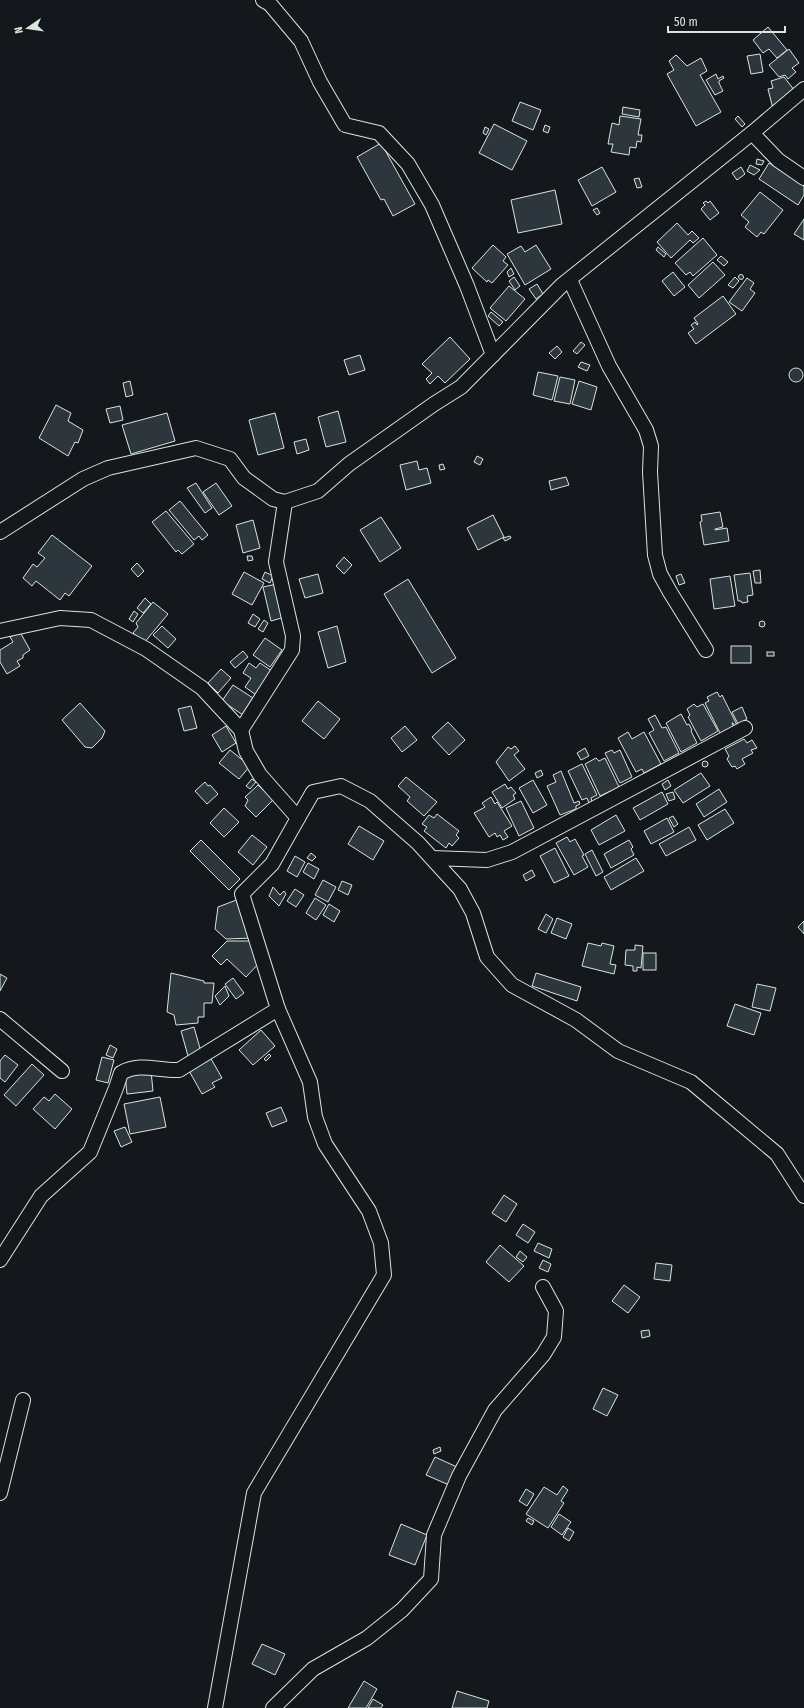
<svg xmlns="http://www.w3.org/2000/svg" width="804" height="1708" font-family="'Fira Sans Condensed',sans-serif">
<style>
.building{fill:#2c363c;stroke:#d8e6dc}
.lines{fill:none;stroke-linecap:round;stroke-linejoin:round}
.minor-casing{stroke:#d8e6dc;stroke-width:16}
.minor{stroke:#14181c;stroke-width:14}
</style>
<rect width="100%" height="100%" fill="#14181c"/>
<!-- building -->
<g class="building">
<polygon points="768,27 787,50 777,58 769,49 763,53 753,40"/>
<polygon points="789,49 799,63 792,68 796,72 788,79 785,75 779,77 769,65"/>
<polygon points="760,54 763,72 751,74 747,56"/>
<polygon points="676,55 687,66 701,58 707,71 700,75 721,112 696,126 667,74 674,70 669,61"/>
<polygon points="716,74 718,79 723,76 724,78 719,81 719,83 723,91 715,95 706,80"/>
<polygon points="784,77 795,91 773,109 768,89 773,88 771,81"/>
<polygon points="520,102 541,110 533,130 512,121"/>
<polygon points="623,107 640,110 639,117 622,114"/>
<polygon points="620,116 641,119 638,135 642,135 641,142 637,141 636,148 630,147 629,155 611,152 613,144 608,144 612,123 619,125"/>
<polygon points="738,116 745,124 742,127 735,119"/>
<polygon points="494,124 527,141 512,170 479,153"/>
<polygon points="545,125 550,127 548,133 543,131"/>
<polygon points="485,127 489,129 486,135 483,133"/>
<polygon points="381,143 415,204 393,216 384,199 381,200 357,157"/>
<polygon points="757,159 764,161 762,165 756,164"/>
<polygon points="769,163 804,186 804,195 798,205 759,179"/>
<polygon points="750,165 760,170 754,175 747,171"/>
<polygon points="602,167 616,192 592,206 578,180"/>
<polygon points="741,167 745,174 737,180 732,173"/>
<polygon points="639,178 642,187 637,188 634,179"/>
<polygon points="555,190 562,224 518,233 511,200"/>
<polygon points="760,192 783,210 764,234 761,232 757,237 745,227 749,222 741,215"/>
<polygon points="706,201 708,203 710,201 719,213 710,220 701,209 705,205 703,203"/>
<polygon points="597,208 600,213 597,215 593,210"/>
<polygon points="804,219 804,240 794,234"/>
<polygon points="677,223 688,235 692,231 699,238 693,243 690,240 671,258 657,242"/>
<polygon points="703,238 717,255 693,276 690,272 686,275 675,263"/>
<polygon points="493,245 506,257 503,261 508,265 492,283 488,280 487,282 472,268"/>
<polygon points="536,245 551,269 525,285 507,254 521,246 525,252"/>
<polygon points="658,247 666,254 664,257 656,250"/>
<polygon points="721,256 728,262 724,266 717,260"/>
<polygon points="713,262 725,275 699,298 688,285"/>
<polygon points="511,268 514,274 509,277 507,272"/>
<polygon points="673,272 685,287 674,296 662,281"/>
<circle cx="741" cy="277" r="2.5"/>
<polygon points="514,277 520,286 515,290 509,281"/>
<polygon points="735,277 739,281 733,288 728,285"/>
<polygon points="747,278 754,283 750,289 755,293 742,311 729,302"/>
<polygon points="537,284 543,294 536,299 529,289"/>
<polygon points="509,286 525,299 506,321 490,308"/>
<polygon points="723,296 736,314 696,344 688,333 694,329 691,325 695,322 697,325 698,324 694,318"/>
<polygon points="491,312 503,322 499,326 488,316"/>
<polygon points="450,337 470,359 445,383 438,376 430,384 426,379 432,373 422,364"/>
<polygon points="581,342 585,345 577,354 573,351"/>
<polygon points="557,346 562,352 555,359 549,353"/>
<polygon points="360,355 365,370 349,375 344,360"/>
<polygon points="581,362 590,365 587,371 578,367"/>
<circle cx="796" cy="375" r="7"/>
<polygon points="538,372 558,376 552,400 533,395"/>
<polygon points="560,377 575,380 570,404 554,401"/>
<polygon points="130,381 133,395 126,397 123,383"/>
<polygon points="579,381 597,387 591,410 572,404"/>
<polygon points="56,405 71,413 68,421 83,430 78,443 75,442 68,456 39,438"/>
<polygon points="120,406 123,420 110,423 106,409"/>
<polygon points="338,411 346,442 326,447 318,417"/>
<polygon points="167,413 175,441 131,454 122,425"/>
<polygon points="275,413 284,448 258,455 249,420"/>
<polygon points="306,439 309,450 297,454 294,442"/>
<polygon points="477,456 483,459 480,465 474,462"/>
<polygon points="417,461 419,470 427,468 431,483 406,490 400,465"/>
<polygon points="443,464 445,469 440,470 439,465"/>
<polygon points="566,477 569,485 551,490 549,481"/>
<polygon points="196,483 212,508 205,513 187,488"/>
<polygon points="216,483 232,506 219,515 203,492"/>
<polygon points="180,501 208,535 202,540 199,536 194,540 169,510"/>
<polygon points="166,511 194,544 182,554 178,550 176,552 152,522"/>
<polygon points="720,512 723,527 715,529 715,530 727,528 729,541 704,545 700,522 702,521 701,515"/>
<polygon points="493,515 504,537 478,550 467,528"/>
<polygon points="381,517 401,548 380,562 360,530"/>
<polygon points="253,520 260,548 243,553 236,525"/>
<polygon points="52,535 92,566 69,596 65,593 60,600 36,581 32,586 23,578 33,564 37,567 45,558 38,553"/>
<polygon points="510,536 511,538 505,541 503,538"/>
<polygon points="247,556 252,556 253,560 248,561"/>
<polygon points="344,557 352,565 344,574 336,566"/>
<polygon points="137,563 144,571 138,577 131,569"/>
<polygon points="760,570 761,583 755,583 753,571"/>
<polygon points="244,572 264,583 252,605 232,594"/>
<polygon points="265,572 273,576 270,583 262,579"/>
<polygon points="750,573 753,595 747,596 748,602 742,603 741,601 738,601 734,575"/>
<polygon points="318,574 323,593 305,598 299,579"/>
<polygon points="681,574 685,583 679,585 676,576"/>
<polygon points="730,576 735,606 714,609 710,579"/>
<polygon points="408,579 456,658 432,673 384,594"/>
<polygon points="277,584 285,617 271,621 263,587"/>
<polygon points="145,598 151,604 143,613 137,608"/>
<polygon points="153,602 168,614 144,643 133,633 138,627 136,623"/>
<polygon points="134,611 138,614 133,622 129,619"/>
<polygon points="253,614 260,619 255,627 248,623"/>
<polygon points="264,620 268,623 263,632 258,629"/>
<circle cx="762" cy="624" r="3"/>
<polygon points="162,626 176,639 168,648 153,635"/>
<polygon points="337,626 346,662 328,668 318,632"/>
<polygon points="20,632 30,650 23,655 23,658 17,661 20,666 7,674 0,662 0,650 13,642 10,637"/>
<polygon points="265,638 282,650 270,667 253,655"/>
<rect x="731" y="646" width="20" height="17"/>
<polygon points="243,651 248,657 235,668 230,662"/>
<rect x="767" y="652" width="7" height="4"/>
<polygon points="249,663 256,668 260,663 272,671 256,695 245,687 251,678 243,673"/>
<polygon points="221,669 231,678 218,693 208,683"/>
<polygon points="233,685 253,698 243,715 222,701"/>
<polygon points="717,692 720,697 722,695 737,725 735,726 733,723 732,723 734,728 721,735 705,703 709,701 707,697"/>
<polygon points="318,701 340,719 324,739 302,721"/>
<polygon points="80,703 105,731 102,738 92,748 85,747 62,720"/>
<polygon points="694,704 697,707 703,704 718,731 701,741 688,717 690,715 687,709"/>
<polygon points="191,706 197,728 184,731 178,709"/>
<polygon points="742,707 747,719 738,724 732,712"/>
<polygon points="681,714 687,725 689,724 692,730 691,731 697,743 681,752 666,723"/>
<polygon points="655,715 662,728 666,727 679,753 664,761 649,733 654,730 648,719"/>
<polygon points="448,722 465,740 449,755 432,737"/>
<polygon points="226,726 236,743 222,752 212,735"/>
<polygon points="405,726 417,740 402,752 391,738"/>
<polygon points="628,732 632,739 644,732 661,764 644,773 642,769 636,772 618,738"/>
<polygon points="744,739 747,743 752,740 757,748 751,750 753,753 742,759 745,764 737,769 735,766 732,767 727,759 729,756 725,749"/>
<polygon points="515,746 519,751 514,755 525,769 509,781 496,762 508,747 511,749"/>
<polygon points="585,748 589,756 581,760 577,753"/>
<polygon points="230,750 250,766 239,779 219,763"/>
<polygon points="612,750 614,753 620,750 632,777 620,783 605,753"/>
<polygon points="596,758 599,761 605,758 619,787 600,796 585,764"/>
<circle cx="705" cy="764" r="3"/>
<polygon points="582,764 597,795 591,798 592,802 589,803 587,798 582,800 568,771"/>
<polygon points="541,770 543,775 537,778 535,773"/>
<polygon points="561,771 574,803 579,801 580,804 576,806 576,809 560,815 547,786 556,782 553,775"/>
<polygon points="701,773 710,786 683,803 674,790"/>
<polygon points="406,777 437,802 424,816 407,801 410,797 398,786"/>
<polygon points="252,779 256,782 250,789 246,786"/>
<polygon points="533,780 547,805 533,813 519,788"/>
<polygon points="668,780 671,786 665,790 662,784"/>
<polygon points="205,782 208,786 210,785 218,794 207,804 195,791"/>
<polygon points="505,784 508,789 511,787 516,793 513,795 515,799 502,808 492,792"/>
<polygon points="258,785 273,800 256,817 245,806 248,800 245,797"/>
<polygon points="719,789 727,802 704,817 696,804"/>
<polygon points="662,792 668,804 640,820 633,808"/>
<polygon points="673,792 675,799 669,801 666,794"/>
<polygon points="491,797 495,804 497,802 512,826 504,831 508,837 503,840 500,835 497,837 495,833 489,837 474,813 485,807 482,803"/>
<polygon points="521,801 534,828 519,836 506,808"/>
<polygon points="224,808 239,822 224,837 210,823"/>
<polygon points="725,809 734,823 707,840 698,825"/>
<polygon points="437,814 459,831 456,835 459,838 452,846 449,843 446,848 424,831 427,827 422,824 429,815 434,818"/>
<polygon points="616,815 625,831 599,845 591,830"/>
<polygon points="673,816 678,824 674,827 669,818"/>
<polygon points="667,818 674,832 651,844 644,831"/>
<polygon points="359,826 384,841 373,860 348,844"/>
<polygon points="689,827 696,840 666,856 659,844"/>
<polygon points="252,835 267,847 253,865 238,852"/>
<polygon points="567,837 570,842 575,839 584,855 582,856 588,867 574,875 556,843"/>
<polygon points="201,840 240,879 229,890 190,851"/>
<polygon points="629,840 633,847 631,849 634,855 611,868 604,854"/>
<polygon points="555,848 569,876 554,883 540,856"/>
<polygon points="592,850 603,872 596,876 585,854"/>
<polygon points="311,853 316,857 312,861 307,858"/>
<polygon points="295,856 305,862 297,877 287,871"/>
<polygon points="636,858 644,871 611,890 604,877"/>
<polygon points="308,863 319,869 314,879 303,872"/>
<polygon points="532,870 535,876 526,881 523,875"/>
<polygon points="323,880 336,887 328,902 315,895"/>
<polygon points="342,881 352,885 348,895 338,890"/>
<polygon points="273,887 280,895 284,891 286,894 279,906 269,896"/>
<polygon points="295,889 304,895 296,907 287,901"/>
<polygon points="315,898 326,905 316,920 306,913"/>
<polygon points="239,899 253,938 226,939 215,929 218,907"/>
<polygon points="329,904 340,911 334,922 323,915"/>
<polygon points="546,914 553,919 546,933 538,929"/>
<polygon points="557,918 572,924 566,939 551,933"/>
<polygon points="804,921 804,934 798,927"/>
<polygon points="227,941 252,941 261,961 246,977 227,959 221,965 212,956"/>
<polygon points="588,943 601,946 602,943 614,946 610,964 616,965 614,974 582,966"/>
<polygon points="635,945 643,946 641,968 637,967 637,971 633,971 633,966 625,965 626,950 635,950"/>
<rect x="643" y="953" width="13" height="17"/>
<polygon points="171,973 204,981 204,983 214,983 212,1003 204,1003 204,1017 198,1017 198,1023 176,1025 174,1015 167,1012"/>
<polygon points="536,973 581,987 577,1001 532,986"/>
<polygon points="0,974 7,978 0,991"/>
<polygon points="233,978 244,993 236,999 225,984"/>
<polygon points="757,984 776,988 770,1011 752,1007"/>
<polygon points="225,986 229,996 220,1005 215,996"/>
<polygon points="735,1004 761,1013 754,1035 727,1026"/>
<polygon points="194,1027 201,1052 188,1056 181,1031"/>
<polygon points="261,1030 275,1046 253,1065 239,1050"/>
<polygon points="110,1045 117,1049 113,1058 106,1055"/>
<polygon points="269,1054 271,1056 266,1061 264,1059"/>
<polygon points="5,1055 18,1065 5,1082 0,1078 0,1061"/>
<polygon points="102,1057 114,1060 108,1083 96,1080"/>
<polygon points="210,1057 222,1078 212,1083 215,1087 202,1094 188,1069"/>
<polygon points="32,1064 44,1075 16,1106 4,1095"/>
<polygon points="151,1071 153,1091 127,1094 125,1074"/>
<polygon points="55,1094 72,1109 55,1129 33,1109 44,1097 49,1101"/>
<polygon points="160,1097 166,1127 130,1134 124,1104"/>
<polygon points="281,1107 287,1121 272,1127 266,1113"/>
<polygon points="125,1127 132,1142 121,1147 114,1131"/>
<polygon points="504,1195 517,1204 506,1222 492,1213"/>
<polygon points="523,1224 535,1232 528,1243 516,1235"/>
<polygon points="538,1243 552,1249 549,1258 534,1251"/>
<polygon points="500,1245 524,1266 509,1282 486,1262"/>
<polygon points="520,1251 527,1257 523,1262 516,1257"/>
<polygon points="543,1260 551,1264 548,1272 539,1268"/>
<polygon points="656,1263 672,1265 670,1281 654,1279"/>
<polygon points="624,1285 640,1297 628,1313 612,1301"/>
<polygon points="649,1330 650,1336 642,1338 641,1331"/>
<polygon points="603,1388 618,1395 607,1416 593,1409"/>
<polygon points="440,1447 441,1451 434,1454 433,1450"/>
<polygon points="435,1457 457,1467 449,1485 426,1475"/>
<polygon points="563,1486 568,1490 561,1501 564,1503 548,1528 526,1514 544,1487 557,1495"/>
<polygon points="526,1489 534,1494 527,1506 519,1501"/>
<polygon points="559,1514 571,1522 562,1535 551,1527"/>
<polygon points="528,1518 534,1521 532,1525 526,1521"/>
<polygon points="401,1524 427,1535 415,1565 389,1555"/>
<polygon points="568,1528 574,1532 569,1541 563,1537"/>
<polygon points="262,1644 285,1654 275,1675 252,1664"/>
<polygon points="364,1681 377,1689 366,1708 348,1708"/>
<polygon points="457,1691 489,1701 487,1708 452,1708"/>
<polygon points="373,1699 383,1705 381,1708 368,1708"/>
</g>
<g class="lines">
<defs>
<g id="minor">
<polyline points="263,0 270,4 301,41 320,82 345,125 379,133 408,164 432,205 467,286 493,355"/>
<polyline points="752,133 778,160 804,178"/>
<polyline points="570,280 609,366 646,430 651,446 650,472 655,555 660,574 670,592 706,650"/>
<polyline points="0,532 83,479 108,468 196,448 230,459 244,478 273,499 285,502 318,491 349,464 434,404 461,387 562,285 752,133 804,89"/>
<polyline points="0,631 60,618 91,620 146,649 202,688 241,730 246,751 260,775 298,818 313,792 341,786 370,801 418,843 460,889 473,913 487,957 512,985 576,1020 618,1051 691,1082 777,1154 804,1196"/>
<polyline points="241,730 292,650 293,636 276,562 285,502"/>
<polyline points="432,858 487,860 512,852 745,728"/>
<polyline points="0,1019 62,1071"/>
<path d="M0 1260 41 1196 90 1152 116 1088 121 1073C140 1062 158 1071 179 1070L278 1009"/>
<polyline points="0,1493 23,1400"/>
<polyline points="215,1708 254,1493 384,1275 381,1243 369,1211 325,1144 315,1117 310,1082 278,1009 242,894 272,864 298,818"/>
<polyline points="273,1708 313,1669 367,1638 402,1610 431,1579 434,1535 459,1476 495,1410 543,1355 554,1337 556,1311 543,1287"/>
</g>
</defs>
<!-- minor casing -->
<use href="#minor" class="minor-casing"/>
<!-- minor -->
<use href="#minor" class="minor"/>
</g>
<!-- north arrow -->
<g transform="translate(28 28) rotate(257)" stroke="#14181c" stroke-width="3" paint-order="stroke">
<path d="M0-3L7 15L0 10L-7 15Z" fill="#d8e6dc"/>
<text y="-6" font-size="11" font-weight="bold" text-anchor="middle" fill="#d8e6dc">N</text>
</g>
<!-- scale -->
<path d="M668 26v6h117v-6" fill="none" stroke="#d8e6dc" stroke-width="2"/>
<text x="674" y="26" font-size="12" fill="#d8e6dc" stroke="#14181c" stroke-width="3" paint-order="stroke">50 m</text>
</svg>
